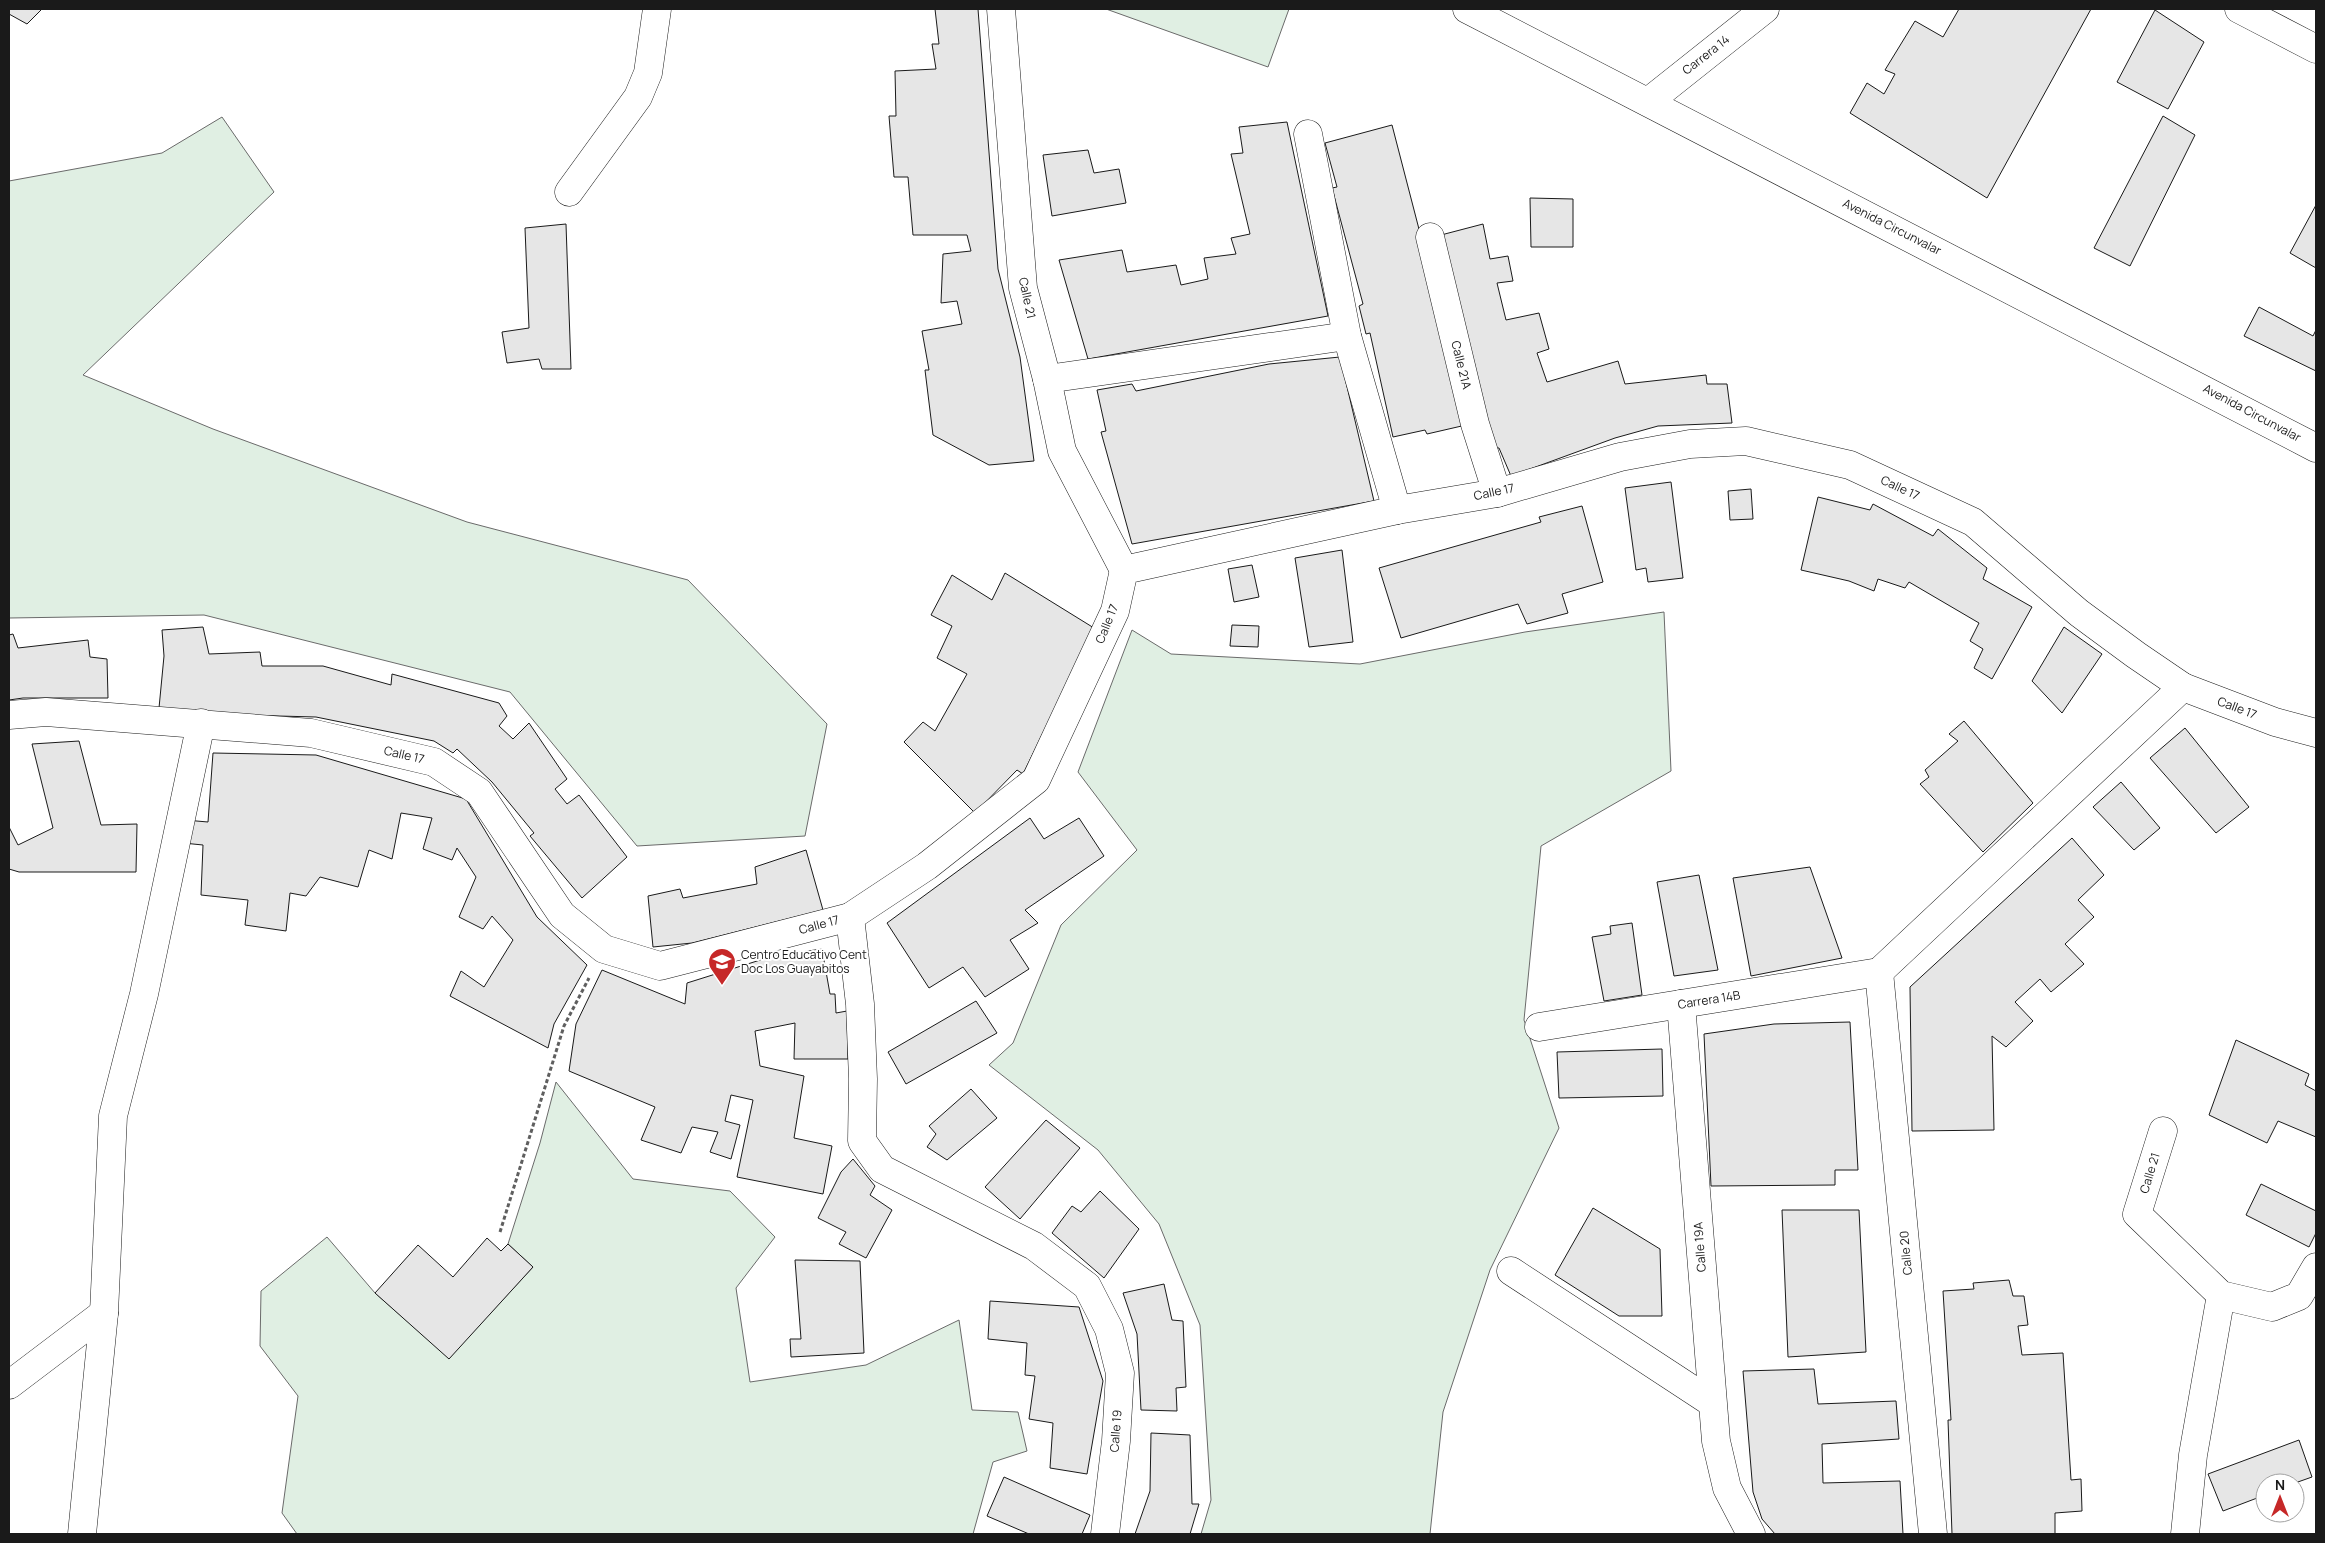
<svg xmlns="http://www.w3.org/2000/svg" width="2325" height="1543" font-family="Manrope,sans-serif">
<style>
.green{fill:#e0efe3;stroke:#6a6a6a}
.building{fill:#e6e6e6;stroke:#1a1a1a}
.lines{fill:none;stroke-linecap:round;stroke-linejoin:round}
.minor-casing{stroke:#1a1a1a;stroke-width:29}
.major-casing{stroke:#1a1a1a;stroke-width:29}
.path{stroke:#5f5f5f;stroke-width:3;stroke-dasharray:4 2.5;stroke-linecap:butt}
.minor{stroke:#fff;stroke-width:28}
.major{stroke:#fff;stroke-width:28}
.labels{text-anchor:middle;stroke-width:4;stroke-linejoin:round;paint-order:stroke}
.street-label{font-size:12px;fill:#1a1a1a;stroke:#fff}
.poi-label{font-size:12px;fill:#1a1a1a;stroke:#fff;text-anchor:start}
</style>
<rect width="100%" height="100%" fill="#fff"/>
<!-- green -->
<g class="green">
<polygon points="1106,9 1289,9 1268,67"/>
<polygon points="222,117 274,192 83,375 213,429 467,522 688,580 827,724 805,836 637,846 510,692 204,615 9,618 9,181 162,153"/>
<polygon points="1664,612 1671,771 1541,846 1524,1020 1559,1128 1490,1270 1443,1412 1430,1534 1201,1534 1211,1500 1200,1325 1159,1224 1098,1150 989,1065 1013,1043 1061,925 1137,850 1078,772 1132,630 1171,654 1360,664 1525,632"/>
<polygon points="556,1082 633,1179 730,1191 775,1237 736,1288 750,1382 866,1365 959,1320 972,1410 1018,1412 1027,1451 993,1462 973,1534 297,1534 282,1513 298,1396 260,1346 261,1291 327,1237 375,1293 449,1358 533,1267 508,1244 540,1143"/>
</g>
<!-- building -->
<g class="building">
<polygon points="9,9 42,9 27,24 9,14"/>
<polygon points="935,9 978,9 998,269 1020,357 1034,461 989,465 933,435 925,370 929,370 922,331 962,324 957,301 941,303 943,254 971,251 967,235 913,235 908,177 894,177 889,116 896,116 895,71 936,69 932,44 939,44"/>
<polygon points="1959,9 2091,9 1987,198 1850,113 1867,83 1884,94 1895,74 1885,70 1915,21 1943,37"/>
<polygon points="2155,10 2204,42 2168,109 2117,82"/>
<polygon points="2163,116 2195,135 2130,266 2094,248"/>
<polygon points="1287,122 1328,316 1088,359 1059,260 1122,250 1127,272 1176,265 1181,285 1208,279 1204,258 1236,254 1231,238 1250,234 1231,154 1243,153 1239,127"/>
<polygon points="1392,125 1434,287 1466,425 1427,434 1425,430 1393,437 1370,333 1366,334 1359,306 1363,304 1332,188 1337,187 1325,143"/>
<polygon points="1088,150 1094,173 1119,169 1126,203 1052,216 1043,155"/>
<polygon points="1530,198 1573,199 1573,247 1531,247"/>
<polygon points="2316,205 2316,268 2290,253"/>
<polygon points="566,224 571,369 542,369 539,359 507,363 502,332 529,328 525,228"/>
<polygon points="1483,224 1490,259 1508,256 1513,281 1497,283 1506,320 1539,313 1549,349 1537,353 1547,382 1618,361 1625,384 1706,375 1707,384 1727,384 1732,423 1658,426 1615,438 1511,476 1499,448 1494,448 1441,235"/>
<polygon points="2259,307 2313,336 2316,330 2316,371 2244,336"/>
<polygon points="1340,357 1374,501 1132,544 1101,432 1106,431 1097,390 1132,384 1136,391 1269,364"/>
<polygon points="1671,482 1683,578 1648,582 1646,568 1636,570 1625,488"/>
<polygon points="1751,489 1753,519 1730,520 1728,491"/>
<polygon points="1818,497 1870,510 1873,504 1933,536 1938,529 1987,568 1983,579 2032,607 1992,679 1974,668 1983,649 1970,641 1979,623 1909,582 1905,588 1878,579 1874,591 1849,581 1801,570"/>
<polygon points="1582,506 1603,582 1562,594 1568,613 1527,624 1518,604 1401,638 1379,568 1541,522 1539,517"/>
<polygon points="1342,550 1353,642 1309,647 1295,558"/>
<polygon points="1252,565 1259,597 1234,602 1228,569"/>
<polygon points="1005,573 1094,628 1023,774 1017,770 975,813 904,742 923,722 935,731 967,674 937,658 952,626 931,615 952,575 992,600"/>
<polygon points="1232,625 1259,626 1258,647 1230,646"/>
<polygon points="203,627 209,654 260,652 262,666 323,666 391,685 392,674 499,703 507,716 499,726 513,739 529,723 567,779 555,789 567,804 579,795 627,857 582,898 530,836 534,833 492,782 457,749 453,753 434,741 316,717 202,714 159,708 164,656 162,630"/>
<polygon points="2064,627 2102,654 2062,713 2032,681"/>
<polygon points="13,634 18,648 88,640 90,657 107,659 108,698 23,698 9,700 9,635"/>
<polygon points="1964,721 2033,803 1983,852 1920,784 1929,777 1925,770 1958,741 1949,734"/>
<polygon points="2185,728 2249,807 2216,833 2150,758"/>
<polygon points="79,741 101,825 137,824 136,872 19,872 9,869 9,827 18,845 53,828 32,744"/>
<polygon points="213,753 316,755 466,799 537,917 587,965 554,1024 548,1048 450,996 461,971 484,987 513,940 492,916 483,929 459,917 476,877 457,848 452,860 423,849 432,818 401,813 392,859 369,850 358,887 320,877 306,896 290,893 286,931 245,925 248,900 201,895 203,845 183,843 185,820 208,822"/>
<polygon points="2121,782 2160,828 2134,850 2093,807"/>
<polygon points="1030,818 1044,839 1079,818 1104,856 1025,910 1038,923 1010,940 1029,969 985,997 963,967 929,988 887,923"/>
<polygon points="2072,838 2104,875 2078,900 2094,917 2065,944 2084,964 2051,992 2040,979 2015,1002 2033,1021 2006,1047 1992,1036 1994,1130 1912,1131 1910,987"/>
<polygon points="806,850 823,910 692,943 653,947 648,896 680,889 683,898 757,884 755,867"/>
<polygon points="1810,867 1842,958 1751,976 1733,878"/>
<polygon points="1699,875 1718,970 1674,976 1657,882"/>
<polygon points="1632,923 1642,995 1604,1001 1592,937 1611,934 1610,926"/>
<polygon points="822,949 830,994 835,994 836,1013 847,1011 848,1059 794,1059 795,1023 755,1031 760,1066 804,1076 794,1138 832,1146 823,1194 737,1177 753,1100 731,1095 725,1121 740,1125 731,1159 710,1152 718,1132 692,1127 681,1153 641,1140 655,1107 569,1071 576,1024 602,970 685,1004 687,983 773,956"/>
<polygon points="976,1001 997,1033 906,1084 888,1052"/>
<polygon points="1850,1022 1858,1170 1835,1170 1835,1185 1711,1186 1704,1034 1774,1024"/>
<polygon points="2236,1040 2309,1074 2305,1085 2316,1091 2316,1137 2278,1121 2267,1143 2209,1115"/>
<polygon points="1662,1049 1663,1096 1559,1098 1557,1052"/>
<polygon points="971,1089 997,1118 947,1160 927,1147 936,1134 929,1126"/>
<polygon points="1046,1120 1080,1148 1020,1219 985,1187"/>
<polygon points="853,1159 875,1186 870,1195 892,1210 866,1258 839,1244 846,1232 818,1218 841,1172"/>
<polygon points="2261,1184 2316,1211 2316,1233 2309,1247 2246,1215"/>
<polygon points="1100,1191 1139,1229 1104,1278 1052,1233 1072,1206 1081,1212"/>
<polygon points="1593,1208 1660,1249 1662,1316 1619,1316 1555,1275"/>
<polygon points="1782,1210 1859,1210 1866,1352 1788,1357"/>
<polygon points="487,1238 501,1251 508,1244 533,1267 449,1359 375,1293 418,1245 453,1277"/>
<polygon points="795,1260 860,1261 864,1353 791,1357 790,1339 801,1339"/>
<polygon points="2009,1280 2013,1296 2024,1296 2028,1325 2018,1326 2022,1355 2063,1353 2071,1480 2081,1479 2082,1511 2055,1513 2055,1534 1952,1534 1948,1420 1951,1420 1943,1291 1974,1289 1973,1283"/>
<polygon points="1164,1284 1172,1320 1183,1321 1186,1387 1176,1388 1177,1411 1141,1410 1137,1334 1123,1293"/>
<polygon points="990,1301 1079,1307 1103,1381 1087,1474 1050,1468 1053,1423 1029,1419 1035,1376 1025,1375 1027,1343 988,1339"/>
<polygon points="1814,1369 1818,1404 1896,1401 1899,1439 1822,1444 1823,1483 1900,1481 1903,1534 1775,1534 1762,1519 1753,1492 1743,1371"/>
<polygon points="1151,1433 1190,1435 1192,1504 1199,1504 1190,1534 1135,1534 1150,1491"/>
<polygon points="2299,1440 2312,1477 2295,1483 2265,1483 2265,1495 2223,1511 2208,1474"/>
<polygon points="1004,1477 1090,1515 1082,1534 1029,1534 987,1516"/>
</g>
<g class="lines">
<defs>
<g id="minor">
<polyline points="1001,9 1023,288 1047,379 1062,451 1124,570"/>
<polyline points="2239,9 2316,49"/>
<polyline points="1648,102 1765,9"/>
<polyline points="1308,134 1347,336 1397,510"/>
<polyline points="569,192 638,97 648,73 657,9"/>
<polyline points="1430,237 1475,424 1497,493"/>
<polyline points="1047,379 1347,336"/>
<polyline points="9,715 46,712 311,733 434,762 479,792 562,915 604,949 660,966 850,917 927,866 1036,780 1115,611 1124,570 1397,510 1497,493 1620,457 1690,444 1746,441 1850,465 1973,522 2079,613 2136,655 2183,687 2275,722 2316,733"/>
<polyline points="850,917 860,1004 863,1079 862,1141 882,1169 1034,1246 1087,1286 1109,1329 1120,1373 1116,1441 1105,1534"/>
<polyline points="1879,972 1933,1534"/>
<polyline points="1879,972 2183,687"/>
<polyline points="1681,1004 1716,1441 1727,1488 1751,1534"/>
<polyline points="1539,1027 1879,972"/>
<polyline points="2163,1131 2137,1214 2221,1295 2272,1307 2299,1296 2316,1267"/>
<polyline points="1511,1271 1711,1402"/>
<polyline points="9,1385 104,1313"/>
<polyline points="82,1534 104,1313 113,1116 144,994 201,723"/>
<polyline points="2185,1534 2193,1455 2221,1295"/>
</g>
<polyline id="major" points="1467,9 2316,448"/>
</defs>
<!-- minor casing -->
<use href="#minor" class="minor-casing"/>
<!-- major casing -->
<use href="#major" class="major-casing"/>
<!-- path -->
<polyline class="path" points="500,1232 564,1026 589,978"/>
<!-- minor -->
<use href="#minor" class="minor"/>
<!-- major -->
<use href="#major" class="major"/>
</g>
<!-- icons -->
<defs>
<symbol id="school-pin" viewBox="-11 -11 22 30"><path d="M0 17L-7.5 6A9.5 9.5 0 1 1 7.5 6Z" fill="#c62828" stroke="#fff"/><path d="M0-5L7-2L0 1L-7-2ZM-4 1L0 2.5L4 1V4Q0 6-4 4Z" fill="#fff"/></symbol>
</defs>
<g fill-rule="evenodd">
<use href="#school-pin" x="706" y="946" width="32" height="43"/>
</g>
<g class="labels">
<!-- street labels -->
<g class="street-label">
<text transform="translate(1706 55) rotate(-38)" y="4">Carrera 14</text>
<text transform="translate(1892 227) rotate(27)" y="4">Avenida Circunvalar</text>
<text transform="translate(1027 298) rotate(78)" y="4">Calle 21</text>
<text transform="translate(1461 365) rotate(76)" y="4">Calle 21A</text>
<text transform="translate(2252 413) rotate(28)" y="4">Avenida Circunvalar</text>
<text transform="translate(1900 488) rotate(25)" y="4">Calle 17</text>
<text transform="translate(1494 492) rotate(-12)" y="4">Calle 17</text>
<text transform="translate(1107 624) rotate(-68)" y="4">Calle 17</text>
<text transform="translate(2237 708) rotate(21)" y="4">Calle 17</text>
<text transform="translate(404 755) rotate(13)" y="4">Calle 17</text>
<text transform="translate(819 925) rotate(-15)" y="4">Calle 17</text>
<text transform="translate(1709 1000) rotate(-9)" y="4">Carrera 14B</text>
<text transform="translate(2150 1173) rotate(-73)" y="4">Calle 21</text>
<text transform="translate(1700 1247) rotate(-94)" y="4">Calle 19A</text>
<text transform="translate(1906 1253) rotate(-95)" y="4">Calle 20</text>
<text transform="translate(1116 1431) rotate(-86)" y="4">Calle 19</text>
</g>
<!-- poi labels -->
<g class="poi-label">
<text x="741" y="959">Centro Educativo Cent<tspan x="741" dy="14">Doc Los Guayabitos</tspan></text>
</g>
</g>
<!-- border -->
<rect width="2325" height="1543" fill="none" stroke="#1a1a1a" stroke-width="20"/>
<!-- north arrow -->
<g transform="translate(2280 1498)"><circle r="24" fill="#ffffff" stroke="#a3a3a3"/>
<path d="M0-4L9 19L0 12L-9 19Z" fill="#c62828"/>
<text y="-8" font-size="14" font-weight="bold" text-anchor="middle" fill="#1a1a1a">N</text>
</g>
</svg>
